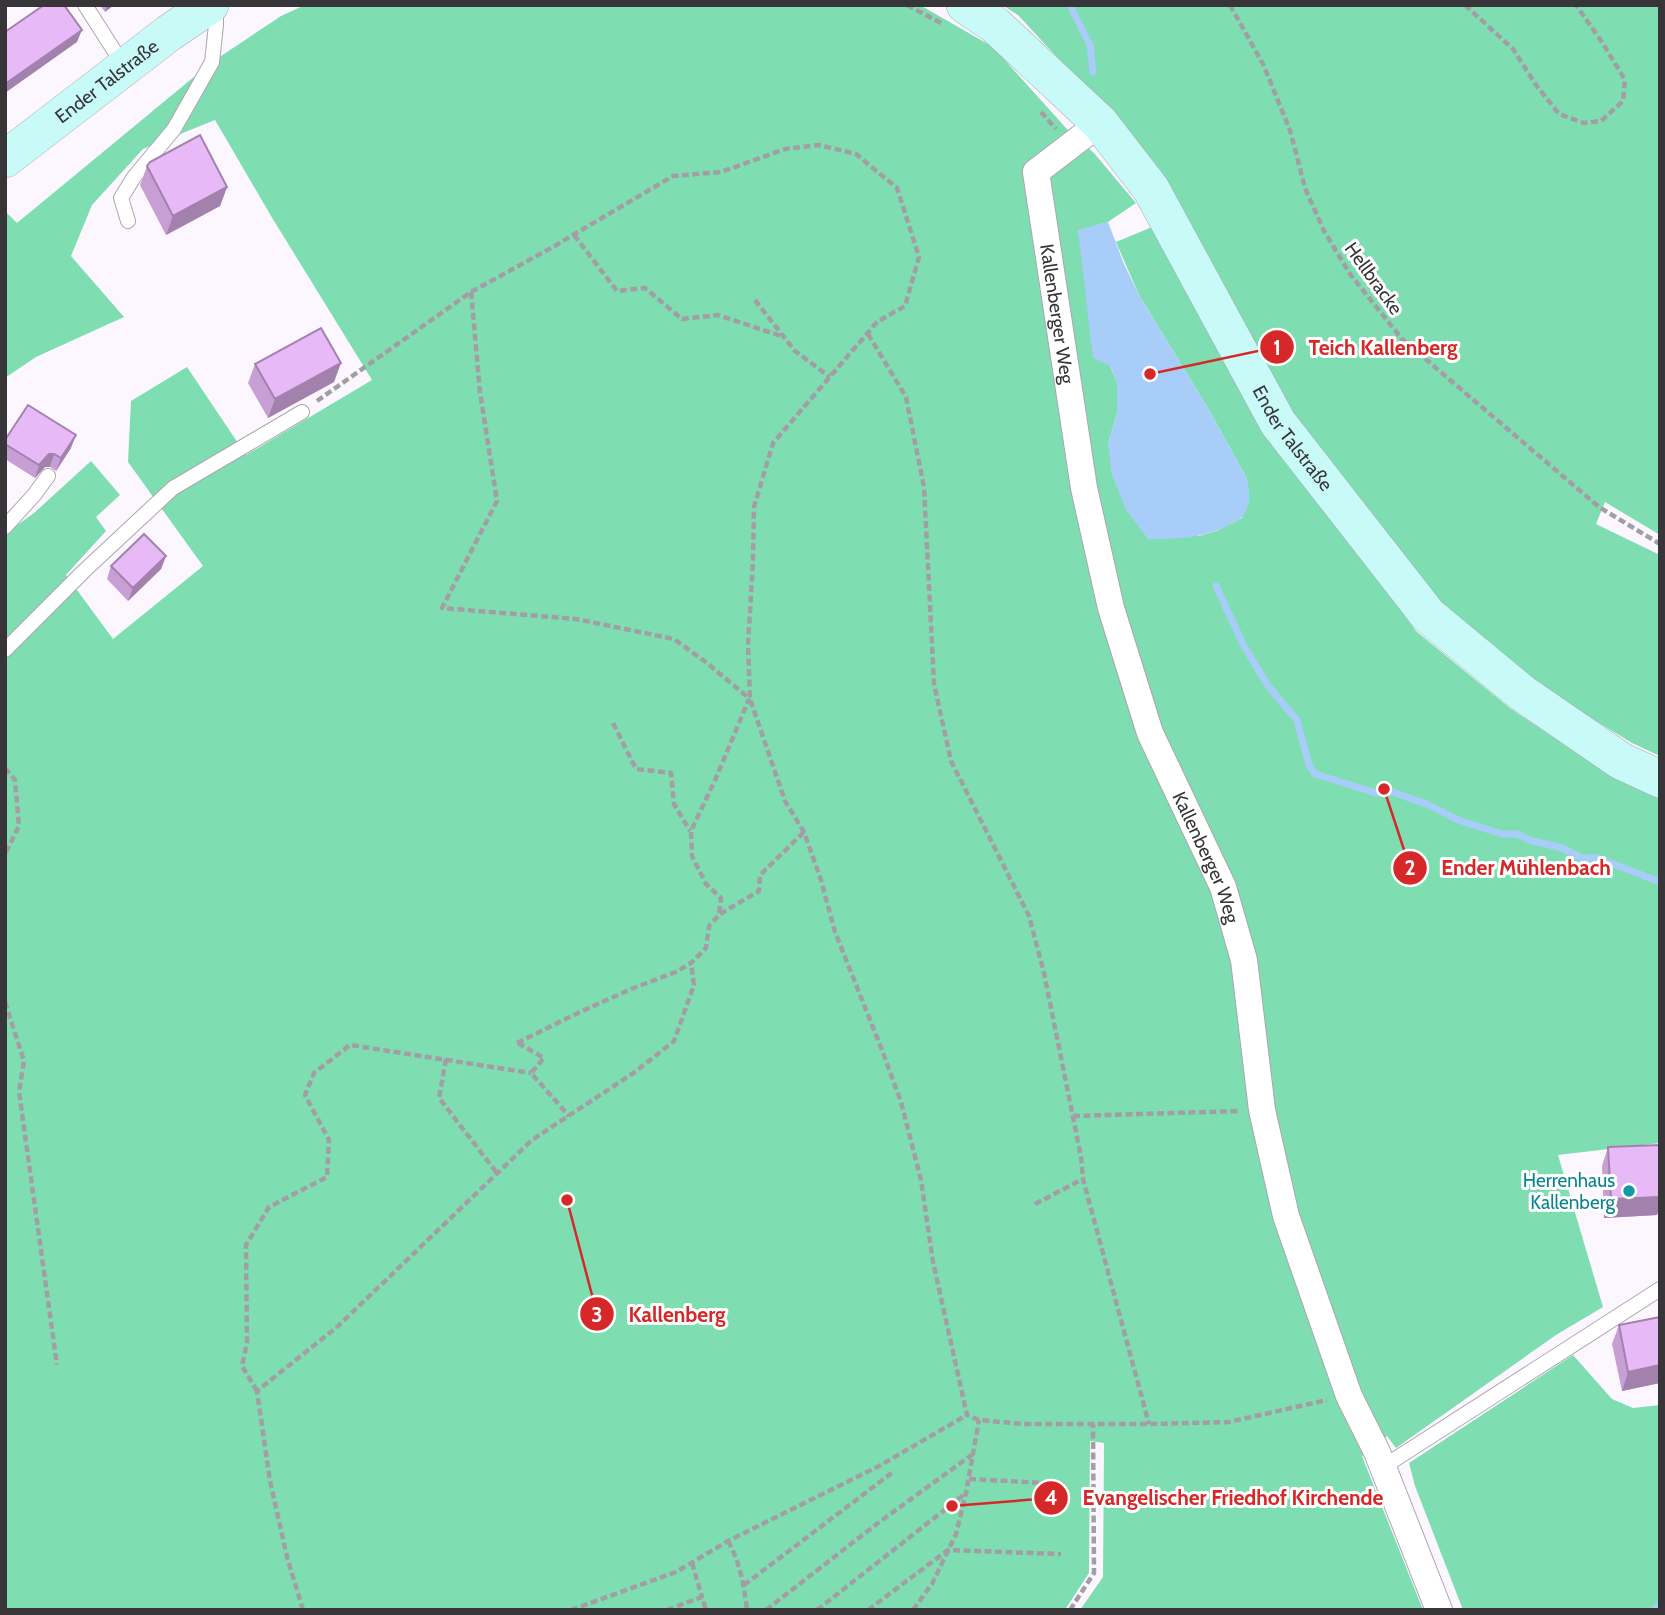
<svg xmlns="http://www.w3.org/2000/svg" width="1665" height="1615" font-family="Cabin,sans-serif">
<style>
.green{fill:#7edeb2}
.water{fill:#a9cdf9}
.lines{fill:none;stroke-linecap:round;stroke-linejoin:round}
.stream{stroke:#a9cdf9;stroke-width:7}
.lane-casing{stroke:#ada5b0;stroke-width:16}
.street-casing{stroke:#ada5b0;stroke-width:28}
.secondary-casing{stroke:#ada5b0;stroke-width:38}
.path{stroke:#a39ea4;stroke-width:4.5;stroke-dasharray:7 3.5;stroke-linecap:butt}
.lane{stroke:#fff;stroke-width:14}
.street{stroke:#fff;stroke-width:26}
.secondary{stroke:#c8faf7;stroke-width:37}
.wall{fill:#c89fd4}
.shaded-wall{fill:#a282ad}
.building{fill:#e8b9f7;stroke:#a282ad;stroke-width:2}
.culture-dot{fill:#0f9aa8;stroke:#fff;stroke-width:2.5}
.labels{text-anchor:middle;stroke-width:6;stroke-linejoin:round;paint-order:stroke}
.street-label{font-size:19px;fill:#383539;stroke:#fff}
.culture-label{font-size:19px;fill:#0d838f;stroke:#fff;text-anchor:end}
.leader{fill:none;stroke:#d62828;stroke-width:2.5}
.callout-dot{fill:#d62828;stroke:#fff;stroke-width:2.5}
.mark-label{font-size:21px;text-anchor:middle;font-weight:bold;fill:#fff}
.callout-label{font-size:21px;text-anchor:middle;font-weight:bold;fill:#d62828;stroke:#fff;stroke-width:6;stroke-linejoin:round;paint-order:stroke}
</style>
<rect width="100%" height="100%" fill="#fcf7fe"/>
<!-- green -->
<g class="green">
<polygon points="305,5 920,5 993,47 1066,128 1094,153 1136,203 1108,222 1078,231 1110,366 1117,382 1117,413 1108,444 1199,536 1216,531 1242,518 1247,479 1209,410 1139,295 1116,242 1152,227 1264,425 1416,631 1511,709 1613,777 1660,799 1660,1143 1558,1155 1603,1307 1556,1335 1396,1448 1387,1436 1362,1456 1423,1610 1080,1610 1103,1577 1104,1443 1090,1441 1089,1573 1065,1610 5,1610 5,534 34,513 91,461 120,495 96,517 106,531 66,575 113,639 203,566 128,462 131,401 187,367 246,455 372,380 271,216 215,120 143,149 92,205 71,256 124,317 36,357 5,378 5,211 17,223 212,62 281,16"/>
<polygon points="1002,5 1660,5 1660,535 1605,502 1596,524 1660,555 1660,756 1632,743 1532,682 1437,605 1289,413 1104,108 1018,15"/>
<polygon points="1573,1355 1612,1399 1633,1408 1660,1405 1660,1610 1463,1610 1415,1486 1409,1463"/>
</g>
<!-- water -->
<path class="water" d="M1108 222 1124 264 1139 295 1209 410 1247 479C1250 491 1251 506 1243 516 1240 520 1233 522 1229 525 1200 539 1179 539 1148 539L1126 510 1112 475 1108 444 1117 413V382L1110 366 1093 358 1078 230Z"/>
<g class="lines">
<!-- stream -->
<g class="stream">
<polyline points="1070,5 1090,45 1093,72"/>
<polyline points="1216,586 1244,646 1268,686 1297,720 1309,765 1315,774 1376,793 1384,789 1429,805 1458,820 1502,834 1517,834 1529,840 1562,848 1582,858 1598,858 1660,882"/>
<polyline points="1654,1610 1660,1605"/>
</g>
<defs>
<g id="lane">
<polyline points="85,5 124,66"/>
<polyline points="128,221 121,198 134,177 174,129 212,62 216,25 216,5"/>
<polyline points="5,527 34,495 48,476"/>
<polyline points="5,650 84,571 173,488 302,412"/>
<polyline points="1383,1467 1660,1289"/>
</g>
<g id="street">
<path id="s1" d="M1100 123 1036 172 1084 488 1111 608 1150 733 1223 887 1244 960 1262 1110 1286 1216 1349 1396 1377 1452 1439 1610"/>
</g>
<g id="secondary">
<path id="s2" d="M965 5 995 25 1100 123 1151 189 1278 423 1428 615 1522 693 1621 761 1660 779"/>
<path id="s3" d="M5 159 169 33 210 5"/>
</g>
</defs>
<!-- lane casing -->
<use href="#lane" class="lane-casing"/>
<!-- street casing -->
<use href="#street" class="street-casing"/>
<!-- secondary casing -->
<use href="#secondary" class="secondary-casing"/>
<!-- path -->
<g class="path">
<polyline points="907,5 941,23"/>
<polyline points="1230,5 1263,64 1290,130 1305,188 1324,231 1350,274 1402,339 1599,507 1660,544"/>
<polyline points="1465,5 1513,49 1536,85 1559,114 1584,123 1601,121 1623,101 1625,80 1602,42 1576,5"/>
<polyline points="1041,112 1056,129"/>
<polyline points="574,235 617,291 645,288 682,319 718,315 784,337"/>
<polyline points="471,292 480,392 497,501 442,608 576,619 674,639 707,663 750,699"/>
<polyline points="755,300 795,351 830,377"/>
<polyline points="868,334 906,397 924,487 934,684 951,761 1029,916 1044,973 1081,1157 1083,1179 1149,1424"/>
<polyline points="317,401 471,292 551,248 673,176 721,172 785,149 819,145 856,154 897,188 919,257 905,306 877,322 773,443 754,507 753,561 748,645 750,699 785,801 804,832 821,880 835,932 882,1050 901,1102 921,1180 933,1262 967,1415 979,1420 1023,1424 1149,1424 1229,1422 1327,1400"/>
<polyline points="613,723 636,769 671,773 674,804 690,831"/>
<polyline points="5,768 15,780 19,826 5,854"/>
<polyline points="720,914 759,891 760,875 804,832"/>
<polyline points="5,1002 24,1061 19,1092 57,1365"/>
<polyline points="517,1043 582,1011 636,987 676,972 691,963 706,948 709,926 719,915 721,898 706,884 692,856 691,831 716,778 749,699"/>
<polyline points="518,1043 544,1058 531,1073 569,1116"/>
<polyline points="446,1059 439,1098 497,1173"/>
<polyline points="1073,1116 1240,1111"/>
<polyline points="1035,1204 1083,1179"/>
<polyline points="257,1391 242,1366 247,1343 246,1245 269,1207 327,1177 329,1140 305,1095 314,1073 350,1045 531,1073"/>
<polyline points="969,1479 1064,1484"/>
<path d="M728 1541C740 1562 744 1586 747 1610"/>
<polyline points="692,1563 702,1597"/>
<polyline points="744,1585 893,1472"/>
<polyline points="303,1610 287,1557 270,1481 257,1391 337,1327 532,1140 635,1072 674,1041 694,985 691,963"/>
<polyline points="571,1610 676,1572 728,1541 879,1466 967,1415"/>
<polyline points="667,1610 702,1597 706,1610"/>
<polyline points="766,1610 878,1523 973,1454"/>
<polyline points="817,1610 966,1493"/>
<polyline points="868,1610 948,1550 1061,1554"/>
<polyline points="913,1610 932,1584 956,1534 966,1493 979,1420"/>
<polyline points="1070,1610 1094,1573 1093,1424"/>
</g>
<!-- lane -->
<use href="#lane" class="lane"/>
<!-- street -->
<use href="#street" class="street"/>
<!-- secondary -->
<use href="#secondary" class="secondary"/>
</g>
<!-- wall -->
<g class="wall">
<polygon points="100,5 114,5 105,12"/>
<polygon points="147,166 227,187 220,206 166,235 140,185"/>
<polygon points="255,364 334,382 268,418 248,383"/>
<polygon points="5,440 71,448 56,471 50,467 45,467 35,478 5,459"/>
<polygon points="166,556 161,569 128,601 107,579 111,566"/>
<polygon points="1660,1145 1660,1207 1657,1215 1604,1218 1602,1166 1608,1147"/>
<polygon points="1660,1317 1660,1383 1622,1391 1612,1344 1619,1325"/>
</g>
<!-- shaded-wall -->
<g class="shaded-wall">
<polygon points="107,5 114,5 105,12"/>
<polygon points="82,30 77,42 5,93 5,84"/>
<polygon points="227,187 220,206 166,235 173,216"/>
<polygon points="341,363 334,382 268,418 275,399"/>
<polygon points="76,435 71,448 56,471 61,458"/>
<polygon points="49,454 54,454 50,467 45,467 35,478 39,465"/>
<polygon points="166,556 161,569 128,601 133,588"/>
<polygon points="1660,1197 1660,1207 1657,1215 1604,1218 1611,1199"/>
<polygon points="1660,1365 1660,1383 1622,1391 1628,1372"/>
</g>
<!-- building -->
<g class="building">
<polygon points="44,5 64,5 82,30 5,84 5,32"/>
<polygon points="200,135 227,187 173,216 147,166 150,162"/>
<polygon points="321,328 341,363 275,399 255,364"/>
<polygon points="28,405 76,435 61,458 54,454 49,454 39,465 5,444 5,440"/>
<polygon points="144,534 166,556 133,588 111,566"/>
<polygon points="1660,1145 1660,1197 1611,1199 1608,1147"/>
<polygon points="1660,1317 1660,1365 1628,1372 1619,1325"/>
</g>
<!-- markers -->
<circle class="culture-dot" cx="1629" cy="1191" r="7"/>
<g class="labels">
<!-- street labels -->
<g class="street-label">
<text dy="7" stroke="none"><textPath href="#s3" startOffset="128">Ender Talstraße</textPath></text>
<text transform="translate(1374 278) rotate(54)" y="7">Hellbracke</text>
<text dy="7" stroke="none"><textPath href="#s1" startOffset="224">Kallenberger Weg</textPath></text>
<text dy="7" stroke="none"><textPath href="#s2" startOffset="550">Ender Talstraße</textPath></text>
<text dy="7" stroke="none"><textPath href="#s1" startOffset="791">Kallenberger Weg</textPath></text>
</g>
<!-- culture labels -->
<g class="culture-label">
<text x="1615" y="1187">Herrenhaus<tspan x="1615" dy="22">Kallenberg</tspan></text>
</g>
</g>
<!-- callouts -->
<path class="leader" d="M1150 374L1277 347M1384 789L1410 868M567 1200L597 1314M952 1506L1051 1498"/>
<g class="callout-dot">
<circle cx="1150" cy="374" r="7"/>
<circle cx="1384" cy="789" r="7"/>
<circle cx="567" cy="1200" r="7"/>
<circle cx="952" cy="1506" r="7"/>
<circle cx="1277" cy="347" r="18"/>
<circle cx="1410" cy="868" r="18"/>
<circle cx="597" cy="1314" r="18"/>
<circle cx="1051" cy="1498" r="18"/>
</g>
<g class="mark-label">
<text x="1277" y="355">1</text>
<text x="1410" y="875">2</text>
<text x="597" y="1322">3</text>
<text x="1051" y="1505">4</text>
</g>
<g class="callout-label">
<text x="1383" y="355">Teich Kallenberg</text>
<text x="1526" y="875">Ender Mühlenbach</text>
<text x="677" y="1322">Kallenberg</text>
<text x="1233" y="1505">Evangelischer Friedhof Kirchende</text>
</g>
<!-- border -->
<rect width="1665" height="1615" fill="none" stroke="#383539" stroke-width="14"/>
</svg>
